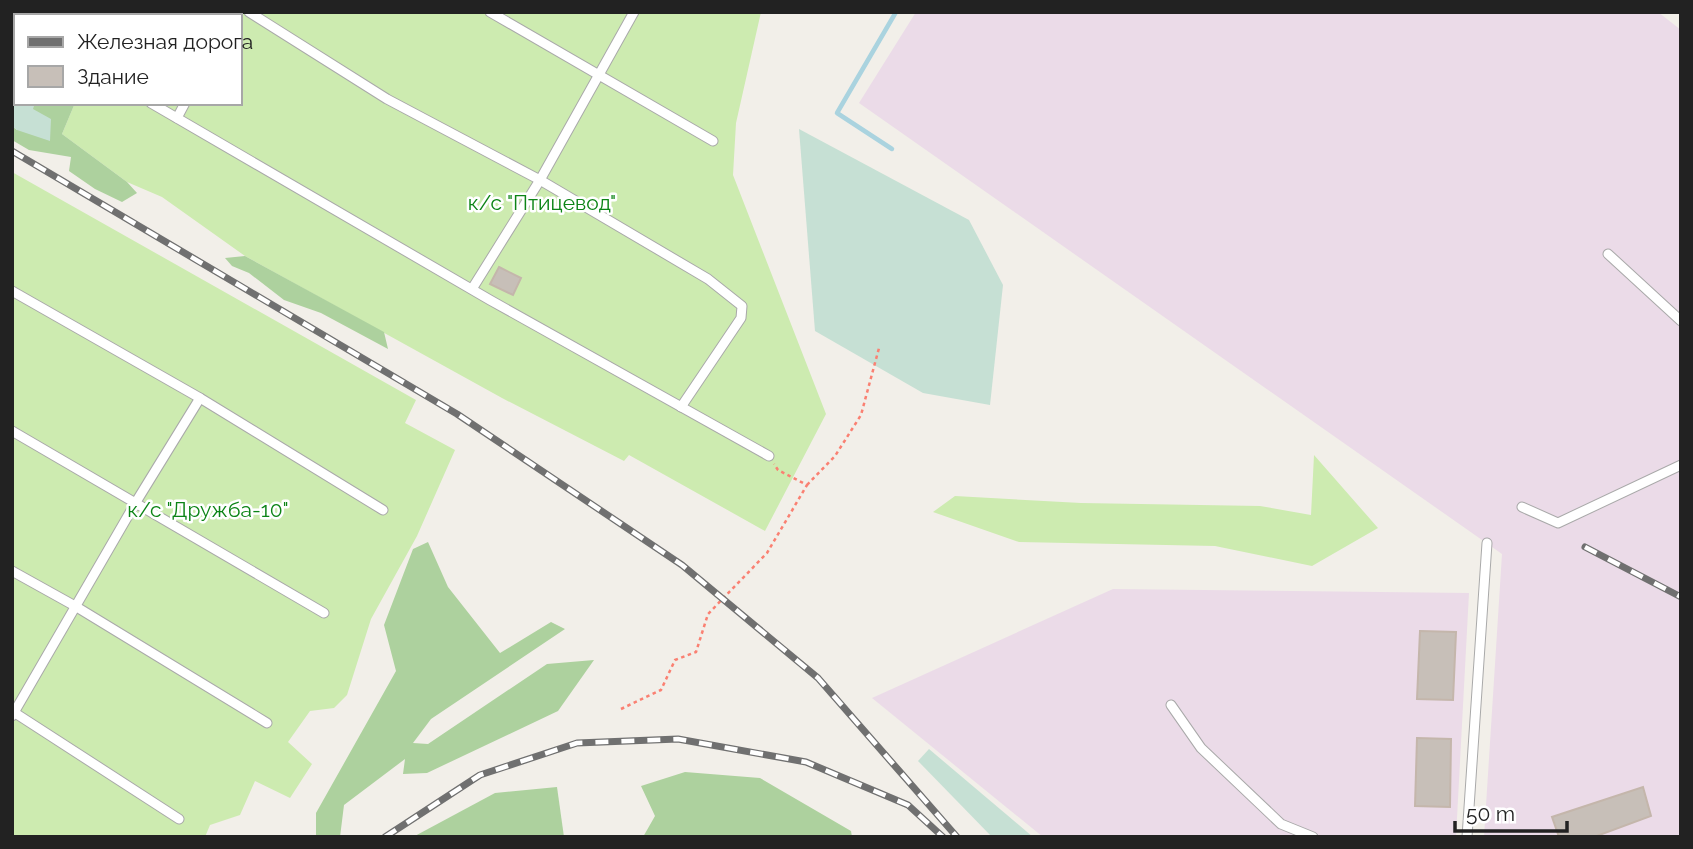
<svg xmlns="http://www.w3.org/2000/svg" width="1693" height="849" font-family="Raleway,sans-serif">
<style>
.industrial{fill:#ebdbe8}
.grass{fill:#cdebb0}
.forest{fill:#add19e}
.wetland{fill:#c6e0d4}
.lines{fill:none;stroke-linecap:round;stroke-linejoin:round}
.stream{stroke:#aad3df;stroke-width:4.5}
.building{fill:#c7bfb8;stroke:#c4b6ab;stroke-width:2}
.service-casing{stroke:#a9a9a9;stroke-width:11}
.path{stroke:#fa8072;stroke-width:2.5;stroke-dasharray:3.5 3.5;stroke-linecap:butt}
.service{stroke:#fff;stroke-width:9}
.rail-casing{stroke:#707070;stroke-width:7}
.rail{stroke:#fff;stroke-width:4.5;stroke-dasharray:13;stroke-linecap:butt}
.labels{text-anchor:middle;stroke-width:5;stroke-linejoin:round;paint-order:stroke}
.park-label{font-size:21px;fill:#0c8416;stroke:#fff}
</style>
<rect width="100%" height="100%" fill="#f2efe9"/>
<!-- industrial -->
<g class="industrial">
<polygon points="916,12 1658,12 1681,30 1681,837 1484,837 1502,554 859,103"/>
<polygon points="1113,589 1469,593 1456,837 1043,837 872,698"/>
</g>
<!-- grass -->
<g class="grass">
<polygon points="115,12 761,12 736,123 733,175 826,414 765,531 629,455 624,461 502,398 245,256 162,197 127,182 62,134 75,103 240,103 240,16 114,16"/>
<polygon points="12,172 416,400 405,423 455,450 417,536 371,619 347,695 334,708 310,711 288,742 312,764 290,798 255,781 240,815 210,825 205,837 12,837"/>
<polygon points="1314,455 1378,528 1312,566 1215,546 1019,542 933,512 955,496 1081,503 1260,506 1311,515"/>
</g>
<!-- forest -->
<g class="forest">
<polygon points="35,103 75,103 62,134 127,182 137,193 122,202 95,189 69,171 71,157 29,150 12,140 12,126 17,130"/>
<polygon points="245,256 384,332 388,349 321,313 284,300 249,273 232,266 225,258"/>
<polygon points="428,542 448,587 500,653 551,622 565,629 431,719 413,743 428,744 547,664 594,660 558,711 427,773 403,774 405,759 344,805 340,837 316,837 316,813 396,671 384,625 413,549"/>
<polygon points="685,772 760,778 851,831 852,837 643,837 655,816 641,786"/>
<polygon points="557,787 564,837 413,837 495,793"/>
</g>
<!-- wetland -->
<g class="wetland">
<polygon points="12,12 74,12 73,16 16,16 16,103 35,103 33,109 51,119 50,141 17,130 12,126"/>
<polygon points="799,129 969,220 1003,285 990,405 923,393 815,331"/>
<polygon points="929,749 1033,837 992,837 918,761"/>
</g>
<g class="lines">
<!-- stream -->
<polyline class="stream" points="892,149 837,113 896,12"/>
</g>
<!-- building -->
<g class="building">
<polygon points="499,267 521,278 513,295 490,284"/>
<polygon points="1420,631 1456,632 1453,700 1417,699"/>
<polygon points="1417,738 1451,739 1450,807 1415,806"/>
<polygon points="1643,787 1651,816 1594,837 1559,837 1552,817"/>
</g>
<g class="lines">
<defs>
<g id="service">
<polyline points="249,12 387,99 540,180 708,279 742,306 741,318 681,407"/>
<polyline points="490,12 713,141"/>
<polyline points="234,16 236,12"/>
<polyline points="151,103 490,300 769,456"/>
<polyline points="177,118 185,103"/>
<polyline points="1608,254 1681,321"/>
<polyline points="472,289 540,180 634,12"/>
<polyline points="12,291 200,398 383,510"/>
<polyline points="12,431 324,613"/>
<polyline points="1522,507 1558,523 1681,465"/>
<polyline points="12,571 75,606 267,723"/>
<polyline points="1171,705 1201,748 1281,824 1313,837"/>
<polyline points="12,711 179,819"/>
<polyline points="12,716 136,502 200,398"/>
<polyline points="1467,837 1487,543"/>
</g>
</defs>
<!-- service casing -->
<use href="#service" class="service-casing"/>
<!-- path -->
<g class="path">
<polyline points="807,485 835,456 861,415 879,348"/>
<polyline points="621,709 661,690 675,660 696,652 708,614 767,553 807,485 778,470 774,464"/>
</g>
<!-- service -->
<use href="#service" class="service"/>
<defs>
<g id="rail">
<polyline points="12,151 457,414 682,565 818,678 957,837"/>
<polyline points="1585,547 1681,597"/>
<polyline points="385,837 480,775 577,743 678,739 806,762 908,805 943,837"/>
</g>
</defs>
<!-- rail casing -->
<use href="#rail" class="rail-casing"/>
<!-- rail -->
<use href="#rail" class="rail"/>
</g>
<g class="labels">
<!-- park labels -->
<g class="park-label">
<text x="542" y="210">к/с "Птицевод"</text>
<text x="208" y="517">к/с "Дружба-10"</text>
</g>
</g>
<!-- border -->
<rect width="1693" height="849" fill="none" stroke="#222222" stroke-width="28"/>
<!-- legend -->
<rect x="14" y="14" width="228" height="91" fill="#ffffff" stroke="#a7a7a7" stroke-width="2"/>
<rect x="28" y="37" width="35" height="10" fill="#707070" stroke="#a7a7a7" stroke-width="2"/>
<text x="77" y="49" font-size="21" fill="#222222">Железная дорога</text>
<rect x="28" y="66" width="35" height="21" fill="#c7bfb8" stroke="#a7a7a7" stroke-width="2"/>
<text x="77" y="84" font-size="21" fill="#222222">Здание</text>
<!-- scale -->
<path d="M1455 821v10h112v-10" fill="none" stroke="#222222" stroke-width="3.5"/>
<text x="1466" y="821" font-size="21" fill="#222222" stroke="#ffffff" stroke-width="5" paint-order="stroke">50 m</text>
</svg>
